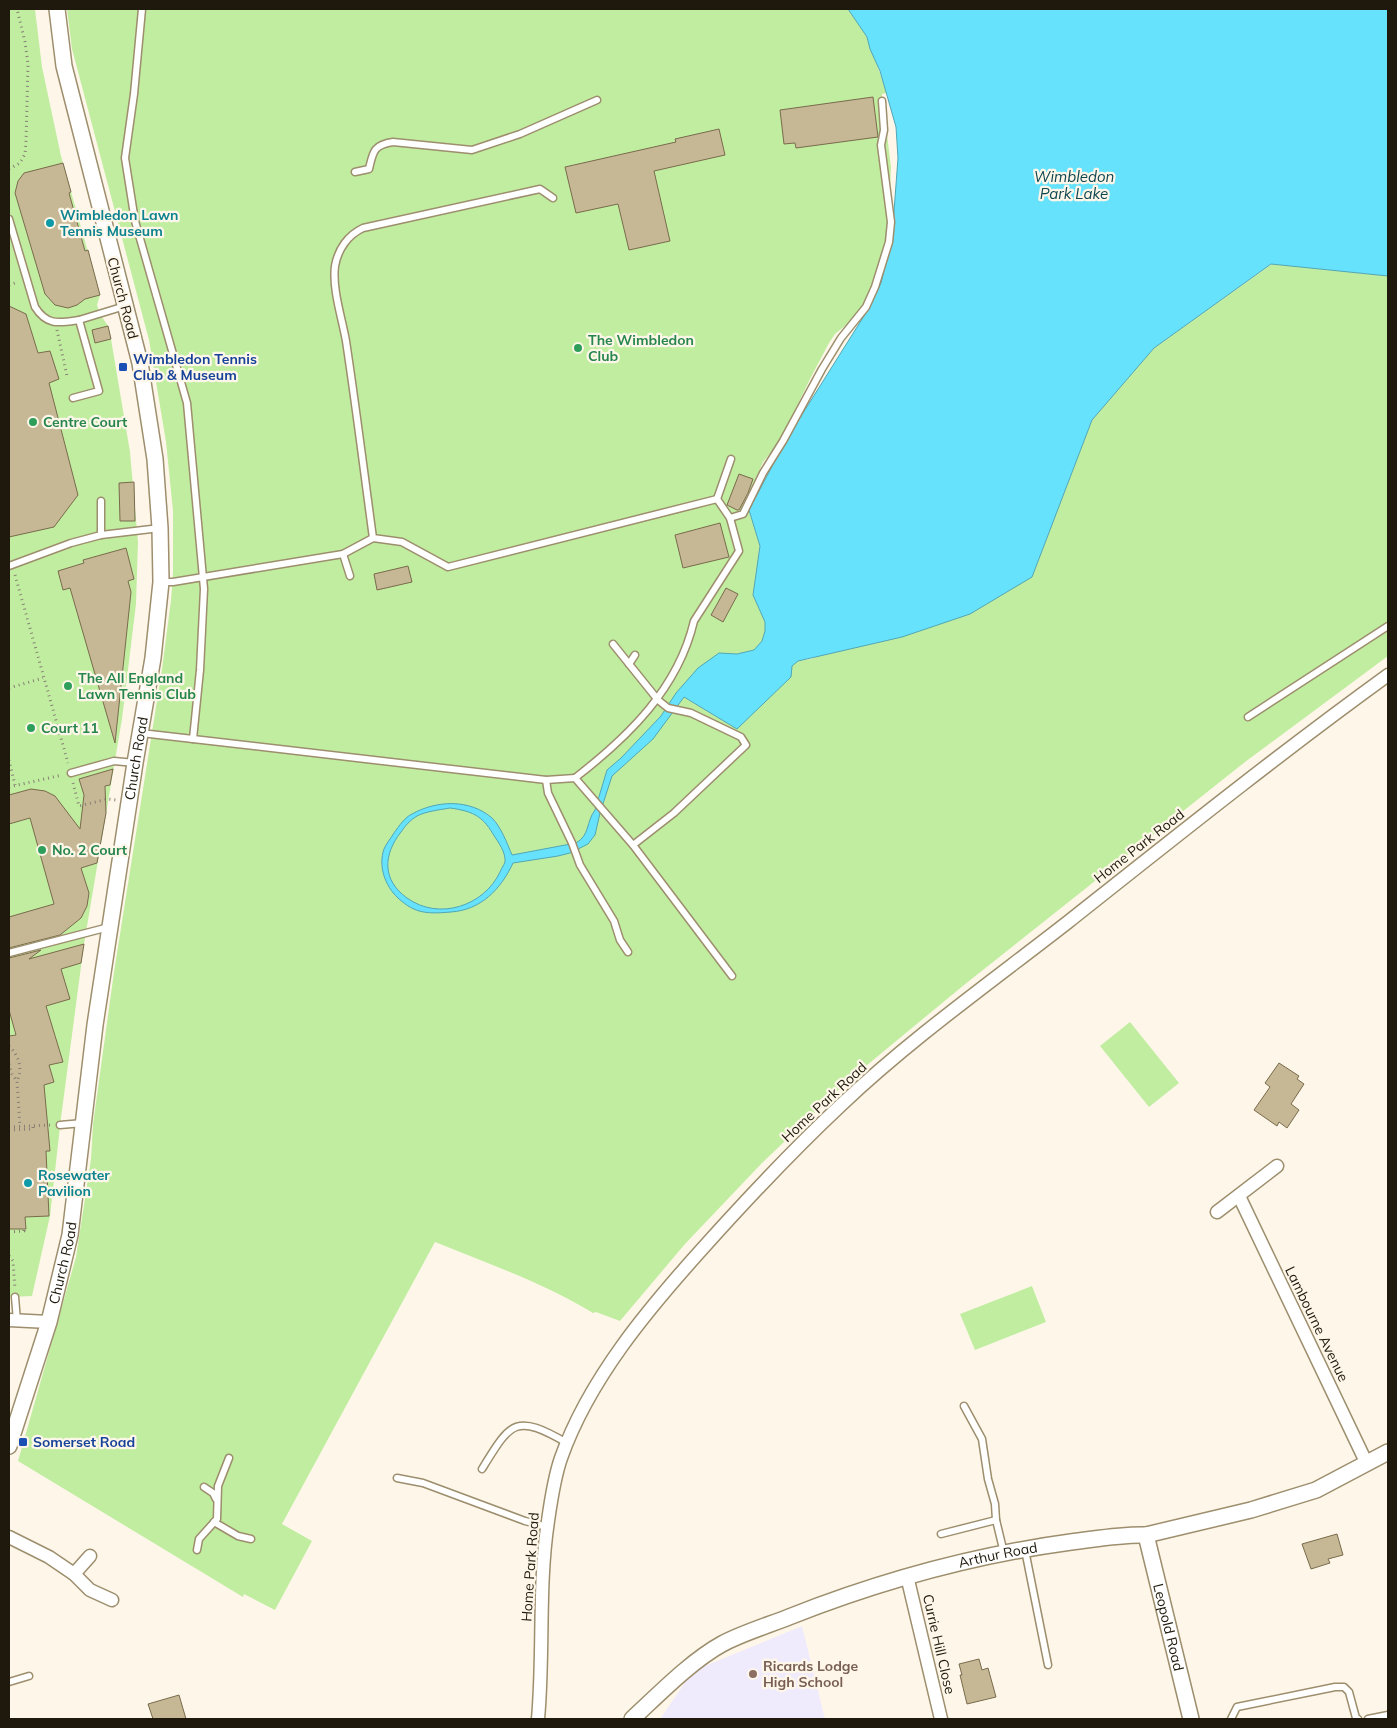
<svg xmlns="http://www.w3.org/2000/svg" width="1397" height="1728" font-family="Mulish,sans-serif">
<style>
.education{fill:#f0ebfc}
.green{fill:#c1eda1}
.water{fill:#67e2fd;stroke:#51a6b5;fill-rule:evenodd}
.building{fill:#c6b795;stroke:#796b4c}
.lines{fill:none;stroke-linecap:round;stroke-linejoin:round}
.service-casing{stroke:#9d8e6d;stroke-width:9}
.minor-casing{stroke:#9d8e6d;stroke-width:15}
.tertiary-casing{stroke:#9d8e6d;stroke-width:18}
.path{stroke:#868073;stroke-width:3;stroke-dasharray:1 4;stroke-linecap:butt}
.service{stroke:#fff;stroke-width:6}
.minor{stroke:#fff;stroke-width:12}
.tertiary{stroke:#fff;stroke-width:15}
.culture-dot{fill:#0f9aa8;stroke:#fef7e9;stroke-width:2}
.leisure-dot{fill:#2e9e5b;stroke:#fef7e9;stroke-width:2}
.transit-dot{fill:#1a4fb4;stroke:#fef7e9;stroke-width:2}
.education-dot{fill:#8d6e63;stroke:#fef7e9;stroke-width:2}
.labels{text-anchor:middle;stroke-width:4.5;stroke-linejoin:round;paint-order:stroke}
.culture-label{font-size:14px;font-weight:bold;fill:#0d838f;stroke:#fef7e9;text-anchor:start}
.street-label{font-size:14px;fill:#1e190c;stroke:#fef7e9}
.leisure-label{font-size:14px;font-weight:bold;fill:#27864d;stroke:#fef7e9;text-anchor:start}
.transit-label{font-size:14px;font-weight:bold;fill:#164399;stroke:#fef7e9;text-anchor:start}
.education-label{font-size:14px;font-weight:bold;fill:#785e54;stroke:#fef7e9;text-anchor:start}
.water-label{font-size:15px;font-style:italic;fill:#0e4651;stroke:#fef7e9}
</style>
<rect width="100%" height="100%" fill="#fef7e9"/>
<!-- education -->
<polygon class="education" points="802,1626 825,1719 660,1719 686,1681 700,1668"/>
<!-- green -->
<g class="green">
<polygon points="9,9 35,9 42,67 61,156 100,295 97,305 100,314 108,326 111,339 130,452 138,542 136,604 122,719 84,944 61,1118 50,1216 32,1296 9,1297"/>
<path d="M67 9H848L867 37 887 93 882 94 891 167 888 235 885 248 869 293 861 309 851 321 835 334 829 343 810 379 780 441 763 462 744 505 743 512 749 510 760 546 753 595 765 622V631L762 641 754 650 737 654 719 653 677 693 737 729 792 665 798 661 811 659 1032 577 1092 420 1154 348 1272 264 1388 276V656L1245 762 964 985 849 1080 762 1163 685 1244 620 1321 596 1312 593 1313C544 1283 489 1264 435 1242L282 1524 312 1541 275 1610 244 1594 243 1597 18 1461 76 1257 91 1159 93 1124 114 972 162 669 171 600 173 572V511L166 442 149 340 72 49Z"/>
<polygon points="1130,1022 1179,1083 1149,1107 1100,1046"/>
<polygon points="1032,1286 1046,1322 975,1350 960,1314"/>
</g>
<!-- water -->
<path class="water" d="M848 9H1388V276L1271 264 1154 348 1092 420 1032 577 970 614 902 637 798 661 792 666 791 677 737 729 684 697 653 739 612 776 600 813 595 835 588 844 570 853 558 856 513 863C501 889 481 910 451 912 428 914 415 914 398 898 385 886 378 866 384 849 386 844 391 838 394 833 399 826 405 817 412 814 437 800 470 799 492 818 501 827 507 843 512 855L576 843C590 835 586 822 595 810L607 770 621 758 661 716 676 693 698 668 719 653 737 654 754 650 762 641 765 631V622L753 595 760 546 749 510 786 440 869 308 881 283 892 238 898 158 896 127 880 71 870 49 867 37ZM450 808C471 811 482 815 493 834 498 842 506 852 505 862 504 865 501 869 500 872 484 906 439 921 407 898 382 880 383 855 401 832 405 826 410 820 417 816 427 811 439 810 450 808Z"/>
<!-- building -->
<g class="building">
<polygon points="873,97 878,137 796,148 795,143 784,144 780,110"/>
<polygon points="719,129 725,155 654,171 670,241 629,250 618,204 576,213 565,167 676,142 675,139"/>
<polygon points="63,163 71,192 69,193 85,251 88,250 100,295 85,299 77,305 68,308 55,305 45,294 15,193 18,181 24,173"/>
<polygon points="9,306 26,314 38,353 50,351 59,379 49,383 78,495 54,527 9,537"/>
<polygon points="108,326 111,339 95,343 92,330"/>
<polygon points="739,474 753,479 748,493 739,510 737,510 727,505"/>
<polygon points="134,482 135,521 120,521 119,483"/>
<polygon points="720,523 729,557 683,568 675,535"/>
<polygon points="126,548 134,579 128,581 131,592 115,743 70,588 63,590 58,571 84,563 83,560"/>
<polygon points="408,566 412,582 377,590 374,574"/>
<polygon points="726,588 738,594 723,622 711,615"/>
<polygon points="113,769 110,785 105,786 106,813 97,863 81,868 89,893 87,906 81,918 60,935 9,948 9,917 54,904 30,818 9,824 9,795 31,789 45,791 55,796 80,829 84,795 79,779"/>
<polygon points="84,944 81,963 61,969 70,999 46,1006 63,1062 49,1065 54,1082 44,1085 50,1151 46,1151 49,1216 25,1217 26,1229 9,1229 9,1036 16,1035 9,1010 9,958 41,950 29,959"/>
<polygon points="1279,1063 1299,1076 1297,1079 1304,1084 1291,1104 1299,1110 1287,1128 1279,1122 1277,1126 1254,1110 1270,1087 1265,1083"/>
<polygon points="1337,1534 1343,1555 1328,1559 1330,1563 1311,1569 1302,1544"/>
<polygon points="979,1659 982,1670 988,1668 996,1697 967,1704 960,1675 962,1675 959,1664"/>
<polygon points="179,1695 186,1719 153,1719 148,1704"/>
</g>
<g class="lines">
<defs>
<g id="service">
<path d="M355 172 369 169C373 152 373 145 393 142L472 150 520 134 597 100"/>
<path d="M553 198 540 189 363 228C348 235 338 249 335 266 332 289 342 318 346 341 356 407 364 472 373 538L402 542 448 567 717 499 730 518 739 551 694 621C678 689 628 737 575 778"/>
<path d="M9 219 35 307C47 326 59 323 79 320"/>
<polyline points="73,398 99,391 79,320 125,306"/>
<polyline points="717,499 731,459"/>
<polyline points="730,518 743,514 763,473 783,441 822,369 841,338 866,307 875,287 889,242 891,222 881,145 884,130 882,101"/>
<polyline points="101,535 160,528"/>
<polyline points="343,554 350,576"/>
<polyline points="9,566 71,543 101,535 101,501"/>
<polyline points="161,582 173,582 343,554 373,538"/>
<polyline points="613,644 658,700 668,708 691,713 741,737 746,745 674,813 633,845"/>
<polyline points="629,664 635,655"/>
<polyline points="1248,717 1388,626"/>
<polyline points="141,733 193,739 200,670 204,589 187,403 135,221 125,158 134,94 142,9"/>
<polyline points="193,739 546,780 575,778 633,845 732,976"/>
<polyline points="71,773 114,761 135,763"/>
<polyline points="546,780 548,793 572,843 580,865 614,921 620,940 628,952"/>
<polyline points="9,953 109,927"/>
<polyline points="60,1125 83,1123"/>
<polyline points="15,1297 17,1321"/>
<polyline points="964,1406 982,1439 988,1479 995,1504 996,1520 1004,1553"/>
<path d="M482 1469C511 1422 515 1413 567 1443"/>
<polyline points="397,1478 423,1483 525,1521 547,1527"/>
<polyline points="204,1487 213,1493 216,1499"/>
<polyline points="214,1522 238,1536 251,1539"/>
<polyline points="941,1534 996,1520"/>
<polyline points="197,1550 199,1539 217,1519 218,1486 229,1458"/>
<polyline points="1025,1550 1048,1665"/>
<polyline points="9,1682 29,1676"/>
<polyline points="1231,1719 1237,1707 1335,1687 1344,1687 1349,1692 1356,1718 1358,1719"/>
<polyline points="1368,1719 1388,1715"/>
</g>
<g id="minor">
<polyline points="1239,1196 1367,1464"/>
<polyline points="1217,1212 1277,1166"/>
<polyline points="9,1320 49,1322"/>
<polyline points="9,1537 49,1557 74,1574 90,1590 112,1600"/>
<polyline points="74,1574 90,1556"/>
<polyline points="907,1576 941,1719"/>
<path d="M538 1719C544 1653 538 1587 548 1521 551 1500 554 1478 561 1458 589 1379 648 1309 703 1248 747 1199 793 1150 841 1105 912 1038 991 982 1068 922 1174 838 1279 754 1388 675"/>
</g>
<g id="tertiary">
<path id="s1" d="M9 1446 49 1322 70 1235 95 1025 135 763 153 658 161 582 160 528 155 459 140 363 64 66 57 9"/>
<path id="s2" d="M1146 1535 1191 1719"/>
<path id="s3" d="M632 1719C658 1695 691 1661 722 1644 740 1634 769 1625 789 1617 880 1581 974 1555 1071 1542 1096 1539 1121 1534 1146 1535L1251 1510 1316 1490 1388 1452"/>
</g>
</defs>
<!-- service casing -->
<use href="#service" class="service-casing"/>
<!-- minor casing -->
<use href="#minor" class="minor-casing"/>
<!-- tertiary casing -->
<use href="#tertiary" class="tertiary-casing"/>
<!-- path -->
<g class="path">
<polyline points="9,169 20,163 25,154 26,141 28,64 25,42 17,9"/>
<polyline points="9,285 18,282"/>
<polyline points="57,330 67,376"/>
<polyline points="15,575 68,763"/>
<polyline points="9,688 43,678"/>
<polyline points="9,760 15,785"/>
<polyline points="73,783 79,806 108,799 116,800"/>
<polyline points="9,787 62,775"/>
<path d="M9 1046C19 1056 23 1068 17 1081"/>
<polyline points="9,1064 12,1074 17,1081 20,1127"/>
<polyline points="9,1127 51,1125"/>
<polyline points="9,1130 33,1129 33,1126"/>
<polyline points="9,1232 24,1231 24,1229"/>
<polyline points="9,1256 13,1261 15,1289"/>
</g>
<!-- service -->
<use href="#service" class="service"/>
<!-- minor -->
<use href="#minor" class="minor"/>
<!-- tertiary -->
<use href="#tertiary" class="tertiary"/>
</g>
<!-- markers -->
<g class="culture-dot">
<circle cx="50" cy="223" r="5"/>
<circle cx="28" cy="1183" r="5"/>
</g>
<g class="leisure-dot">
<circle cx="578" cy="348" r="5"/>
<circle cx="33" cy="422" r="5"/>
<circle cx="68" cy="686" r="5"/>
<circle cx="31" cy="728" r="5"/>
<circle cx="42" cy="850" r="5"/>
</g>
<g class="transit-dot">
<rect x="118" y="362" width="10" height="10" rx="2.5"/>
<rect x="18" y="1437" width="10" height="10" rx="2.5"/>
</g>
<circle class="education-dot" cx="753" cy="1674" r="5"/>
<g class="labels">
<!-- culture labels -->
<g class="culture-label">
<text x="60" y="220">Wimbledon Lawn<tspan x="60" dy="16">Tennis Museum</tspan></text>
<text x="38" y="1180">Rosewater<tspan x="38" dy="16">Pavilion</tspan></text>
</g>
<!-- street labels -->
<g class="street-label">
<text transform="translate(123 298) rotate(75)" y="5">Church Road</text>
<text dy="5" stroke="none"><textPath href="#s1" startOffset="701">Church Road</textPath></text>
<text transform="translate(1139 846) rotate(-38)" y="5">Home Park Road</text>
<text transform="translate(824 1102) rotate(-43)" y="5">Home Park Road</text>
<text dy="5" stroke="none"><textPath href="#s1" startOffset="191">Church Road</textPath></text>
<text transform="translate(1317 1324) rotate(64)" y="5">Lambourne Avenue</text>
<text dy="5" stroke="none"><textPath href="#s3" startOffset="408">Arthur Road</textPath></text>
<text transform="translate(530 1567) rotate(-86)" y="5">Home Park Road</text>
<text dy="5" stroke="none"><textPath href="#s2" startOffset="95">Leopold Road</textPath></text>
<text transform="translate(939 1644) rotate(77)" y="5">Currie Hill Close</text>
</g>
<!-- leisure labels -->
<g class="leisure-label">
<text x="588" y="345">The Wimbledon<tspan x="588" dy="16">Club</tspan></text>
<text x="43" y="427">Centre Court</text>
<text x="78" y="683">The All England<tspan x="78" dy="16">Lawn Tennis Club</tspan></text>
<text x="41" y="733">Court 11</text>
<text x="52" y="855">No. 2 Court</text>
</g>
<!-- transit labels -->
<g class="transit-label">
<text x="133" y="364">Wimbledon Tennis<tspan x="133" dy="16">Club &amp; Museum</tspan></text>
<text x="33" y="1447">Somerset Road</text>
</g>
<!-- education labels -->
<g class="education-label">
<text x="763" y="1671">Ricards Lodge<tspan x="763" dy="16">High School</tspan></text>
</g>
<!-- water labels -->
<g class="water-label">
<text x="1074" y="182">Wimbledon<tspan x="1074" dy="17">Park Lake</tspan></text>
</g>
</g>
<!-- border -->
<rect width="1397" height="1728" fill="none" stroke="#1e190c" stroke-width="20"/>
</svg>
